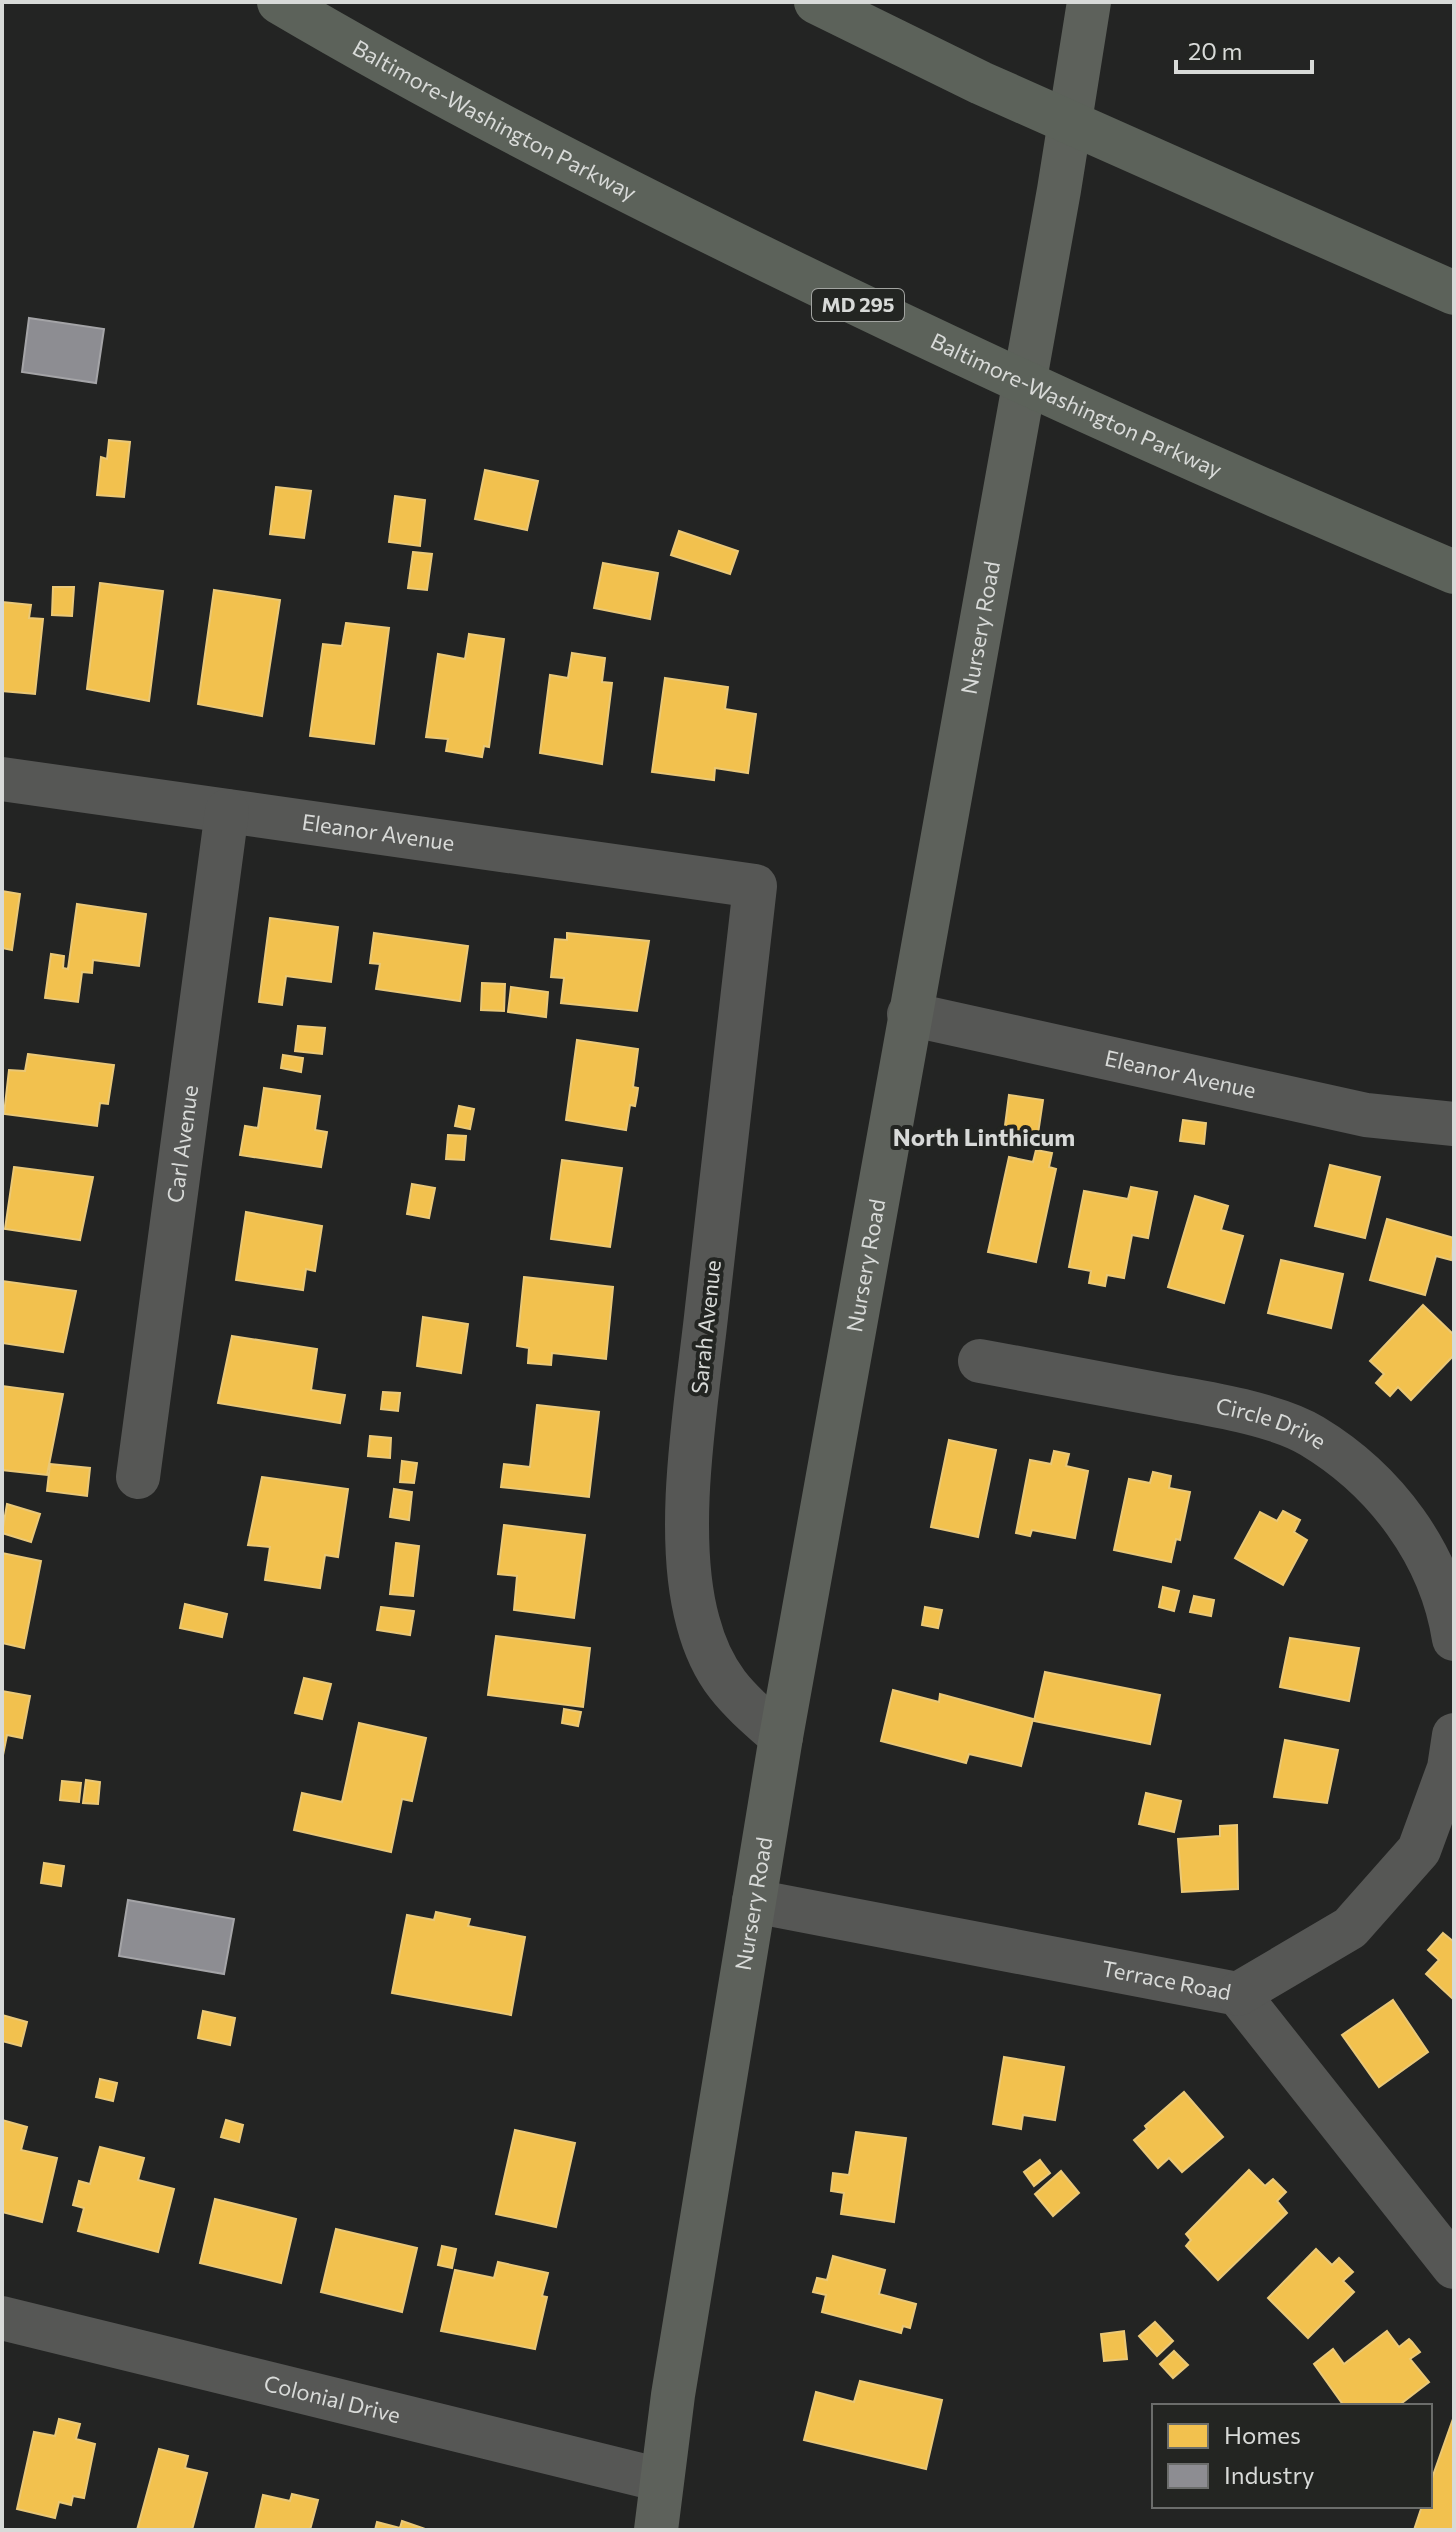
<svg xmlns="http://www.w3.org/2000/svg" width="1456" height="2532" font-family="Commissioner,sans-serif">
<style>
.homes{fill:#f2c14e;stroke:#eac877;stroke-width:2}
.industry{fill:#8d8d92;stroke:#a4a4a7;stroke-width:2}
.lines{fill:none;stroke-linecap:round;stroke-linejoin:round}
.minor{stroke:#565755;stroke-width:44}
.major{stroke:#5d615b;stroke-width:44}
.highway{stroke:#5c625a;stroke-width:44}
.labels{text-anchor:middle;stroke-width:8;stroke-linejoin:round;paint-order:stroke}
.shield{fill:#232522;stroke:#a2a4a1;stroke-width:2}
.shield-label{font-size:20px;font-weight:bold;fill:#d8dad8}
.street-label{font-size:22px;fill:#d8dad8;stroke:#232522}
.neighbourhood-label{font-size:24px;font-weight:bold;fill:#d8dad8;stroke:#232522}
</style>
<rect width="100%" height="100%" fill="#232423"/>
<!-- homes -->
<g class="homes">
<polygon points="109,440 130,442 124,497 97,495 101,457 107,459"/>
<polygon points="485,470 538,481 527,530 475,519"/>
<polygon points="276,487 311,491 304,538 270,534"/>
<polygon points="395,496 425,500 420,546 389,542"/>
<polygon points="679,531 738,551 730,574 671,555"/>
<polygon points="413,552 432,554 427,590 408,588"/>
<polygon points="603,563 658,573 650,619 594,608"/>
<polygon points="100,583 163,591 149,701 87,689"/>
<polygon points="53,587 74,587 72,616 52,615"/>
<polygon points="214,590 280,600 262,716 198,704"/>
<polygon points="2,602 31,605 29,618 43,619 35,694 2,691"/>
<polygon points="346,623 389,628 374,744 310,736 323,644 342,646"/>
<polygon points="469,634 504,639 489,747 484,746 482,757 446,751 448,739 426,737 438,654 465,659"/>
<polygon points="572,653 605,658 602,682 612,683 602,764 540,753 550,675 568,678"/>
<polygon points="665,678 728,687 725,709 756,714 748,773 715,768 714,780 652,772"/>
<polygon points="2,891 20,894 12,950 2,948"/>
<polygon points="77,904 146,914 139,966 93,960 92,973 82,972 78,1002 45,998 51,954 64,956 63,968 68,969"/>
<polygon points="270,918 338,927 331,982 286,976 282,1005 259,1002"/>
<polygon points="374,933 468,946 460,1001 376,989 380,964 370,963"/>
<polygon points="567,933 649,941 637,1011 561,1003 564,978 551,977 555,939 567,940"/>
<polygon points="482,983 505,984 504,1011 481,1010"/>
<polygon points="511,987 548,992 546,1017 508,1012"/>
<polygon points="298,1026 325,1028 322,1054 295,1051"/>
<polygon points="577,1040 638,1049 633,1087 638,1088 637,1095 635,1106 630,1105 626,1130 566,1120"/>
<polygon points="28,1054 114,1065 108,1104 100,1103 97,1126 4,1114 9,1070 25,1071"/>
<polygon points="283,1055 303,1058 301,1072 281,1068"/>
<polygon points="264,1088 320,1096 315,1130 327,1132 321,1167 240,1155 245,1126 258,1128"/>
<polygon points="1009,1095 1043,1100 1036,1147 1003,1141"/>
<polygon points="459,1106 474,1109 470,1129 455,1126"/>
<polygon points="1183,1120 1206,1123 1204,1144 1180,1141"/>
<polygon points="448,1135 466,1136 464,1160 446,1159"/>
<polygon points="1036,1150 1052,1153 1049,1167 1056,1169 1036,1262 988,1252 1009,1157 1033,1162"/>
<polygon points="562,1160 622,1168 610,1247 551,1239"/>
<polygon points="1330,1165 1380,1177 1365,1238 1315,1226"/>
<polygon points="14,1167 93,1177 80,1240 5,1229"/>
<polygon points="412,1184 435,1188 429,1218 407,1214"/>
<polygon points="1131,1187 1157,1192 1148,1238 1132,1235 1124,1278 1107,1275 1105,1286 1089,1283 1091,1271 1069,1267 1084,1191 1128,1199"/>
<polygon points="1195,1196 1228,1206 1221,1230 1243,1236 1224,1303 1168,1287"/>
<polygon points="246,1212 322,1226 315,1271 306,1269 303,1290 236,1280"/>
<polygon points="1387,1219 1454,1238 1451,1260 1436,1256 1425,1295 1370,1280"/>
<polygon points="1281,1260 1343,1274 1331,1328 1268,1313"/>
<polygon points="524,1277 613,1287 606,1359 552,1353 551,1365 528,1363 529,1348 517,1346"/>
<polygon points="2,1281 76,1291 63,1352 2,1343"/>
<polygon points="1423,1305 1454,1335 1454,1355 1411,1400 1398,1387 1390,1396 1376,1383 1384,1374 1370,1361"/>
<polygon points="423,1317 468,1324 461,1373 417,1366"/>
<polygon points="232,1336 317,1349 311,1390 345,1395 340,1423 218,1403"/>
<polygon points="2,1386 63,1394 47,1475 2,1470"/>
<polygon points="383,1392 400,1393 398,1411 381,1409"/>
<polygon points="537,1405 599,1412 589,1497 501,1487 504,1464 530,1467"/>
<polygon points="370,1436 391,1438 390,1458 368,1456"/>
<polygon points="949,1440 996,1450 978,1537 931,1527"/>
<polygon points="1054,1451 1069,1454 1066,1466 1088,1471 1075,1538 1032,1530 1030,1536 1016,1533 1030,1460 1051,1464"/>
<polygon points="402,1461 417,1463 414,1483 400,1482"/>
<polygon points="50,1464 90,1468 87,1496 47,1491"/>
<polygon points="1153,1472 1171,1476 1169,1488 1190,1492 1180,1540 1176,1539 1171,1562 1114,1550 1129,1479 1150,1483"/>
<polygon points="262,1477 348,1489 338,1557 325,1555 320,1588 265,1580 270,1547 248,1545"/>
<polygon points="394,1489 412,1492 409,1520 390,1517"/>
<polygon points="7,1504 40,1514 31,1542 2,1533"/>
<polygon points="1283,1511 1300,1520 1294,1532 1307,1540 1283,1585 1235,1558 1260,1512 1277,1521"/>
<polygon points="504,1525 585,1535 574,1618 514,1610 517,1576 498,1574"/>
<polygon points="396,1543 419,1546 413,1596 390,1594"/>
<polygon points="2,1553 41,1561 24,1648 2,1643"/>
<polygon points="1163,1587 1179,1591 1174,1611 1159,1607"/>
<polygon points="1194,1596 1214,1600 1211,1616 1190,1612"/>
<polygon points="185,1604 227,1614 222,1637 180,1628"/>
<polygon points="381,1607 414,1611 410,1635 377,1630"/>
<polygon points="925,1607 942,1610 938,1628 922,1625"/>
<polygon points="496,1636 590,1648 583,1707 488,1695"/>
<polygon points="1290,1638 1359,1648 1349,1701 1280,1687"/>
<polygon points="1045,1672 1160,1695 1150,1744 1034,1721"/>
<polygon points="304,1678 331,1684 322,1719 295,1713"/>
<polygon points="893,1690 939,1702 940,1694 1033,1719 1021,1766 969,1754 966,1763 881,1741"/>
<polygon points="2,1691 30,1696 22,1738 7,1735 2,1760"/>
<polygon points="564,1709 581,1712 578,1726 562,1723"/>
<polygon points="359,1723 426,1738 412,1801 402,1799 391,1852 294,1830 302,1793 342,1802"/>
<polygon points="1285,1740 1338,1750 1327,1803 1274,1797"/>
<polygon points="86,1780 100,1782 98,1804 83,1803"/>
<polygon points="62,1781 81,1783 79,1802 60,1800"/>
<polygon points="1146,1793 1181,1801 1174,1832 1139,1824"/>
<polygon points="1237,1825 1238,1889 1182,1892 1178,1839 1220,1836 1220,1826"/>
<polygon points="44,1863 64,1866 61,1886 41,1883"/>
<polygon points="436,1912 470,1919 468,1926 525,1937 511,2015 392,1993 407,1915 434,1920"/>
<polygon points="1443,1933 1454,1942 1454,2000 1426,1974 1439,1960 1428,1950"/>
<polygon points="1393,2000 1428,2052 1379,2087 1342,2035"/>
<polygon points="203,2011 235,2018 230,2045 198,2038"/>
<polygon points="2,2015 27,2022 21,2046 2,2041"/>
<polygon points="1004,2057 1064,2067 1055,2120 1023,2115 1021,2129 993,2124"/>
<polygon points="100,2079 117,2083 113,2101 96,2097"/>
<polygon points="1184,2092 1223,2137 1182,2172 1169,2158 1158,2168 1134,2140 1147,2129 1145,2126"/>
<polygon points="2,2120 27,2127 21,2150 57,2158 42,2222 2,2212"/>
<polygon points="226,2120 243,2125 239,2142 221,2137"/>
<polygon points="515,2130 575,2143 556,2227 496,2214"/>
<polygon points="856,2132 906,2138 894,2222 841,2214 844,2193 831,2191 833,2173 849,2175"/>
<polygon points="100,2147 144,2158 138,2180 174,2189 158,2252 78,2231 84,2208 73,2205 79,2181 90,2184"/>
<polygon points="1040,2160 1050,2173 1034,2186 1024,2172"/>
<polygon points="1249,2170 1265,2186 1273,2179 1286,2192 1277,2201 1287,2213 1218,2280 1186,2246 1191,2240 1186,2234"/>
<polygon points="1061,2171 1079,2193 1053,2216 1035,2194"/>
<polygon points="215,2199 296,2219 281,2283 200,2263"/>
<polygon points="336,2229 417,2248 402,2312 321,2292"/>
<polygon points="442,2246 456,2249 452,2268 438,2265"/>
<polygon points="1316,2249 1332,2265 1339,2258 1353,2272 1343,2281 1354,2292 1308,2338 1268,2298"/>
<polygon points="833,2256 885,2270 879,2294 916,2304 910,2328 903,2326 901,2333 822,2312 826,2295 813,2292 817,2278 827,2280"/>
<polygon points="498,2262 548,2273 542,2296 547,2297 535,2349 441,2331 455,2270 494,2278"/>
<polygon points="1155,2322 1173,2341 1157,2356 1139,2336"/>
<polygon points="1124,2331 1127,2359 1104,2361 1101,2334"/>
<polygon points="1387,2331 1399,2347 1409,2339 1412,2342 1420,2352 1410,2359 1429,2382 1398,2406 1344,2406 1314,2364 1333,2349 1344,2364"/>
<polygon points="1174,2351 1188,2365 1173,2378 1160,2364"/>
<polygon points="860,2381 942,2400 926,2469 804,2440 816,2392 854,2402"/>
<polygon points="1454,2416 1454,2524 1452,2530 1414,2530 1422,2506 1430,2506 1430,2484"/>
<polygon points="59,2419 80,2424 76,2439 95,2444 84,2498 73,2496 71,2505 59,2502 55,2518 17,2509 34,2432 55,2436"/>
<polygon points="159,2449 188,2456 185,2468 207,2473 192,2530 137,2530"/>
<polygon points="292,2494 318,2500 310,2530 255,2530 263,2495 290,2501"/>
<polygon points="402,2521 428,2530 375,2530 377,2522 400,2528"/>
</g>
<!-- industry -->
<g class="industry">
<polygon points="29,318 104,329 96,383 22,372"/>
<polygon points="128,1900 234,1919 224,1974 119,1956"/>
</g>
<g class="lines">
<!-- minor -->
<g class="minor">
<path id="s1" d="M2 779 755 886C739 1027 723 1168 707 1308 697 1402 673 1532 698 1622 713 1679 738 1699 781 1737"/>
<path id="s2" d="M909 1014 1366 1115 1454 1124"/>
<path id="s3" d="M980 1361C1044 1373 1108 1385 1172 1397 1211 1404 1278 1415 1312 1436 1385 1480 1441 1554 1454 1639"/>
<path id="s4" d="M138 1477 227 811"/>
<path id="s5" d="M754 1901 1238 1994 1454 2267"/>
<polyline points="1238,1994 1350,1928 1419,1850 1449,1768 1454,1735"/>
<path id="s6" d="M2 2318 661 2480"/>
</g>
<!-- major -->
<path class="major" id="s7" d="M656 2530 673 2395 781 1737 1059 190 1089 2"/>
<!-- highway -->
<g class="highway">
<path id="s8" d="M279 2C435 94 598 177 761 257 989 369 1220 473 1454 572"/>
<polyline points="816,2 981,83 1454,293"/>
</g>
</g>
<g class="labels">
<!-- shield labels -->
<rect class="shield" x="812" y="289" width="92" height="32" rx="6"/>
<g class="shield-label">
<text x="858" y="312">MD 295</text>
</g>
<!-- street labels -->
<g class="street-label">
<text dy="8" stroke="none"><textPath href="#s8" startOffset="246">Baltimore-Washington Parkway</textPath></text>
<text dy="8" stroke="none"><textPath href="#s8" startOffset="894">Baltimore-Washington Parkway</textPath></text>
<text dy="8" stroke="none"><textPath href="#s7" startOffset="1930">Nursery Road</textPath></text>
<text dy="8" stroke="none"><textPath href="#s1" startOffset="380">Eleanor Avenue</textPath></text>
<text dy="8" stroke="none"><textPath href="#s2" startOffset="278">Eleanor Avenue</textPath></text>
<text dy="8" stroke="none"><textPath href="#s4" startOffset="336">Carl Avenue</textPath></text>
<text dy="8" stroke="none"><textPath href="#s7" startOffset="1282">Nursery Road</textPath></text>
<text transform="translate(706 1327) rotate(-84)" y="8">Sarah Avenue</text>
<text dy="8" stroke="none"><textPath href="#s3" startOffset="298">Circle Drive</textPath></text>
<text dy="8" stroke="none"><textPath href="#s7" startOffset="634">Nursery Road</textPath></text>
<text dy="8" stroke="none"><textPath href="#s5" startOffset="420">Terrace Road</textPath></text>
<text dy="8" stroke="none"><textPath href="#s6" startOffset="340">Colonial Drive</textPath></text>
</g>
<!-- neighbourhood labels -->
<g class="neighbourhood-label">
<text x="984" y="1146">North Linthicum</text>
</g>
</g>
<!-- border -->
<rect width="1456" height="2532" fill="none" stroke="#d8dad8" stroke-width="8"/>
<!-- legend -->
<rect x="1152" y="2404" width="280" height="104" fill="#232522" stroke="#6b6d6b" stroke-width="2"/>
<rect x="1168" y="2424" width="40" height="24" fill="#f2c14e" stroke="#6b6d6b" stroke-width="2"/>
<text x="1224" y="2444" font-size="24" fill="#d8dad8">Homes</text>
<rect x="1168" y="2464" width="40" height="24" fill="#8d8d92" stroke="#6b6d6b" stroke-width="2"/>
<text x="1224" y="2484" font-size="24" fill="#d8dad8">Industry</text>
<!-- scale -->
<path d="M1176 60v12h136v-12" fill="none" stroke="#d8dad8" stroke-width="4"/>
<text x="1188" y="60" font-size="24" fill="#d8dad8" stroke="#232522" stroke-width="6" paint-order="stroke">20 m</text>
</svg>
